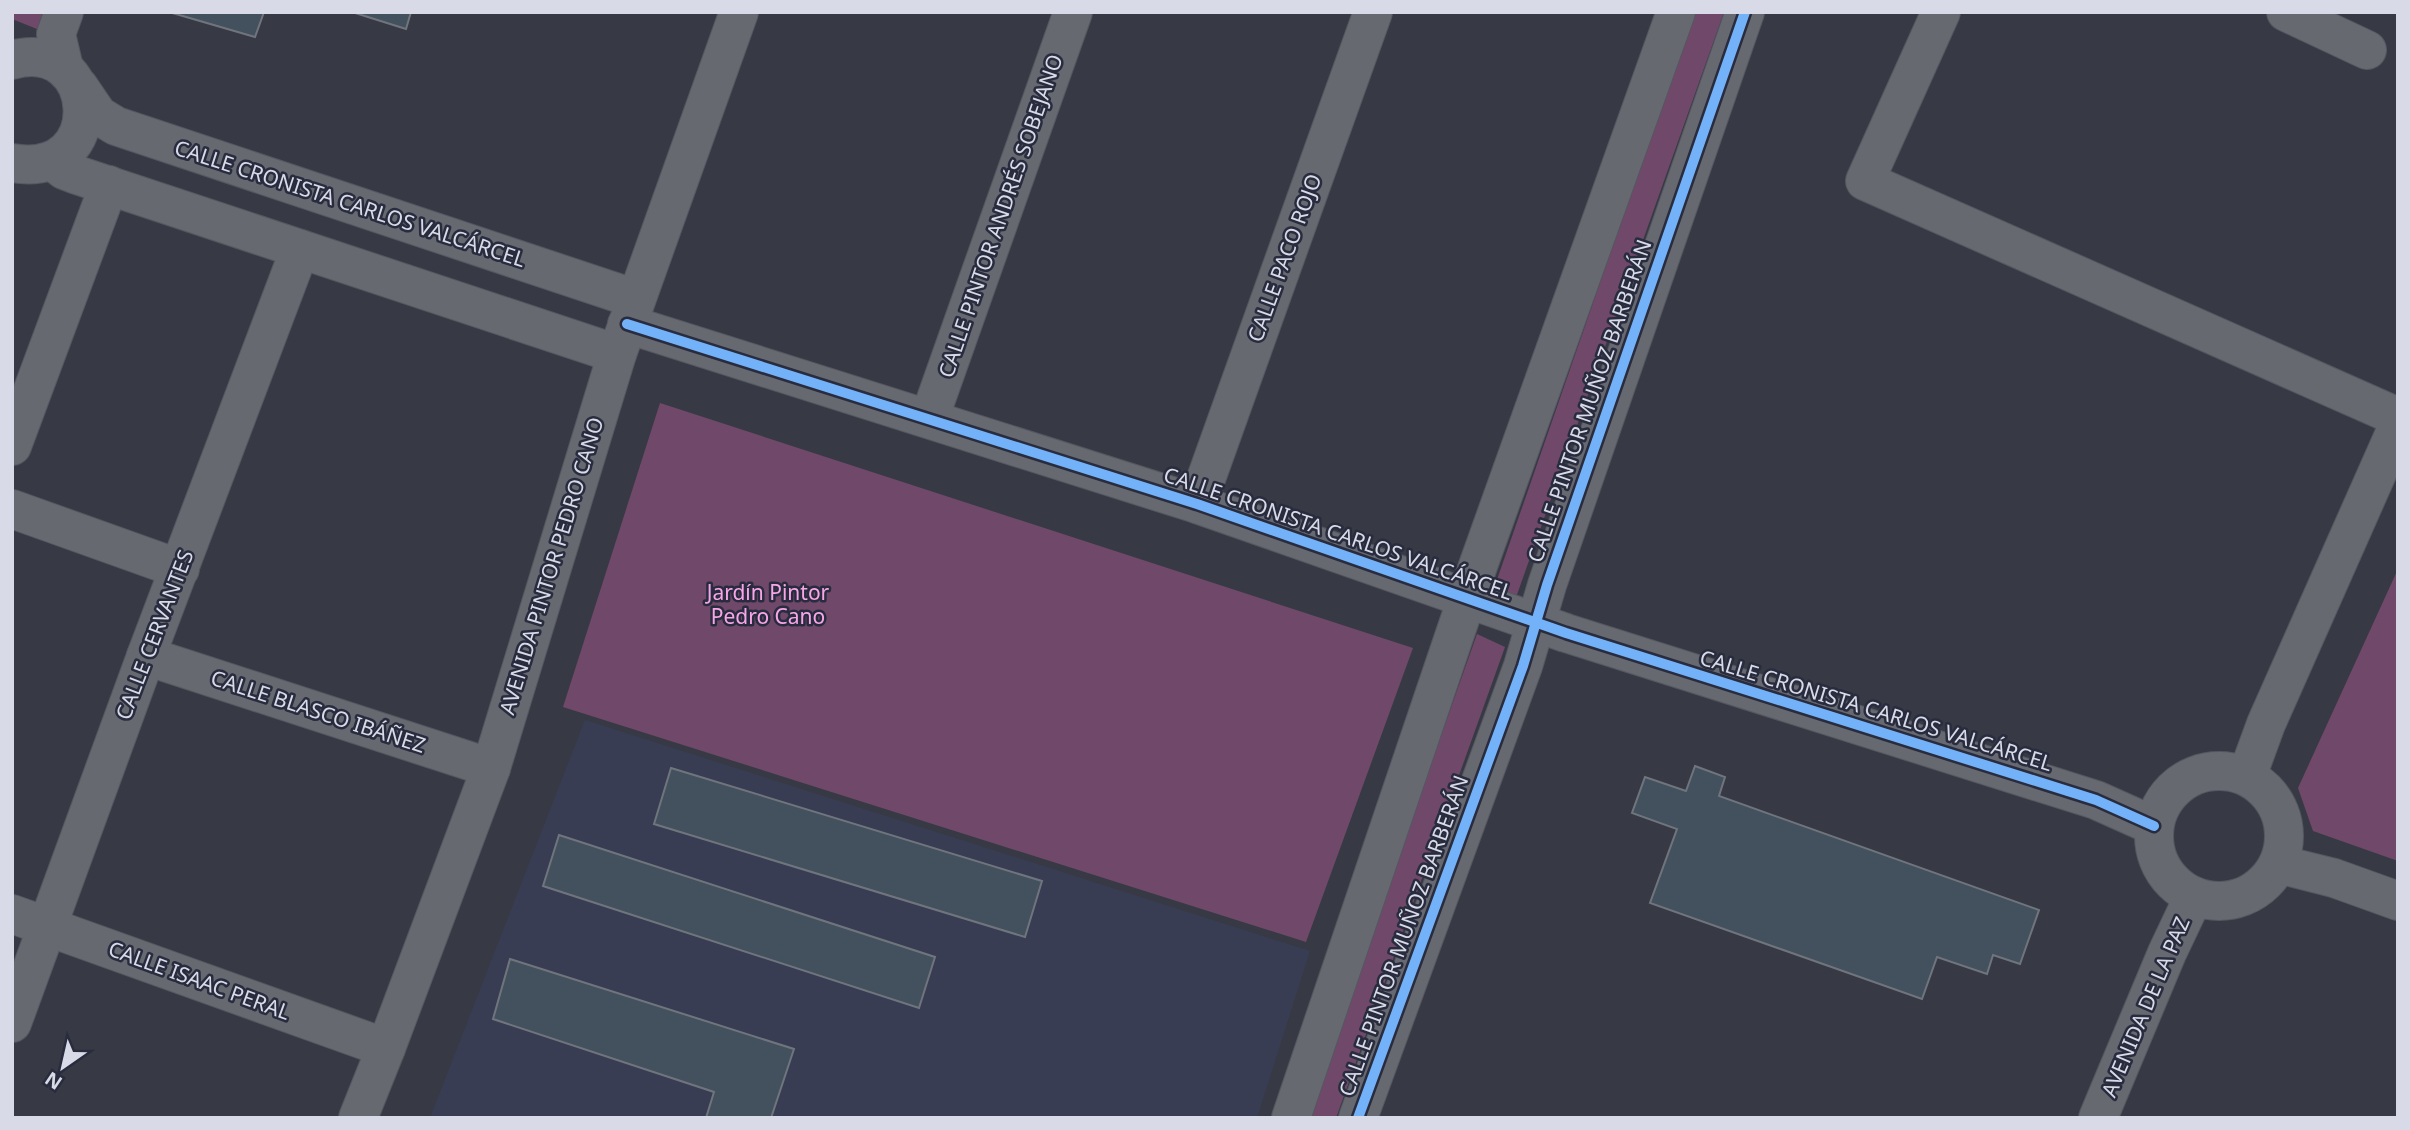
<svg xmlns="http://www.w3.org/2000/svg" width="2410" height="1130" font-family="'Noto Sans',sans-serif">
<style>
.built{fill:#383d54}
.green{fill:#70496a}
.building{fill:#43505e;stroke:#70757d;stroke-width:2}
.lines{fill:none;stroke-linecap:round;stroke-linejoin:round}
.minor-casing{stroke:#555760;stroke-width:40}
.minor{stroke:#676971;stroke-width:38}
.cycleway-casing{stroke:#282c3e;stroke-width:15}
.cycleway{stroke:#73b2f8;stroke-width:10}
.labels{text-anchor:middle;stroke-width:5;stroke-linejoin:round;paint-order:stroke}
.street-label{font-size:21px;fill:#d8dbe7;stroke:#282c3e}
.park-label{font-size:21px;fill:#f9a6e8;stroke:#282c3e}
</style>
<rect width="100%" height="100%" fill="#373a44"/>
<!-- built -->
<polygon class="built" points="585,720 1310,951 1257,1118 430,1118"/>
<!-- green -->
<g class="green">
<polygon points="12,12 43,12 37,29 12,19"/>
<polygon points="1694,12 1724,12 1514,603 1491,597"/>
<polygon points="660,403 1413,648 1306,942 563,707"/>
<polygon points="2398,569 2398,861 2313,831 2298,788"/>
<polygon points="1477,634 1505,647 1336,1118 1306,1118"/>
</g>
<!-- building -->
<g class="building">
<polygon points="169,12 264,12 255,37"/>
<polygon points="352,12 411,12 406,29"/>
<polygon points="1695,766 1725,777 1719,796 2039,910 2020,964 1993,955 1987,974 1937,957 1922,999 1650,903 1677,829 1632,813 1645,777 1686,791"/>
<polygon points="671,768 1042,881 1025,937 654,824"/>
<polygon points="559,835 935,957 919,1008 543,886"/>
<polygon points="510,959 794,1049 771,1118 706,1118 714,1092 493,1019"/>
</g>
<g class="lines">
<defs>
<g id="minor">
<polyline points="1941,12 1865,181 2398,417"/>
<polyline points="2286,12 2367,50"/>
<path d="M12 60C100 35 112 180 12 163"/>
<polyline points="64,68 56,34 64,12"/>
<polyline points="79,87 98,115 116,126 636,299"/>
<polyline points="53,161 64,170 77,175 617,354"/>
<polyline points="627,324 1197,504 1566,633 2096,800 2154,826"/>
<polyline points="929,419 1073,12"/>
<polyline points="12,446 109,185"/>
<polyline points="1197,504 1373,12"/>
<polyline points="12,509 180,569"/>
<polyline points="146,656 491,768"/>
<circle cx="2219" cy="836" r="65"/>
<polyline points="2247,776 2266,724 2398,426"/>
<polyline points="2278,864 2334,878 2398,901"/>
<polyline points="12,914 386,1048"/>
<polyline points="12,1023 146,656 300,249"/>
<polyline points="358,1118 386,1048 491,768 617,354 739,12"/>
<polyline points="1291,1118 1479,563 1676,12"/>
<polyline points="1358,1118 1523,666 1547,585 1745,12"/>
<polyline points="2098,1118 2167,953 2194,896"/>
</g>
</defs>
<!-- minor casing -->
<use href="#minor" class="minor-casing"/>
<!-- minor -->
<use href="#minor" class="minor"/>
<defs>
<g id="cycleway">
<polyline points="627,324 1197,504 1566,633 2096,800 2154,826"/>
<polyline points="1358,1118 1523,666 1547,585 1745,12"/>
</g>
</defs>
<!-- cycleway casing -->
<use href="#cycleway" class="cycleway-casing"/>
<!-- cycleway -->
<use href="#cycleway" class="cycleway"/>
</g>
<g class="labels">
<!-- street labels -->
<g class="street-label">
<text transform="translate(350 204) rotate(18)" y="7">CALLE CRONISTA CARLOS VALCÁRCEL</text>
<text transform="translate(1001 216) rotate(-71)" y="7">CALLE PINTOR ANDRÉS SOBEJANO</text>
<text transform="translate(1285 258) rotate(-70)" y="7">CALLE PACO ROJO</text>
<text transform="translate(1590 401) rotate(-71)" y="7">CALLE PINTOR MUÑOZ BARBERÁN</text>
<text transform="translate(1338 534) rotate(19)" y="7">CALLE CRONISTA CARLOS VALCÁRCEL</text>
<text transform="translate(552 566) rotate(-73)" y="7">AVENIDA PINTOR PEDRO CANO</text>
<text transform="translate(155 635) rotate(-69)" y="7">CALLE CERVANTES</text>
<text transform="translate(1876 711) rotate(17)" y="7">CALLE CRONISTA CARLOS VALCÁRCEL</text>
<text transform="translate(318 712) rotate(18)" y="7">CALLE BLASCO IBÁÑEZ</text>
<text transform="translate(1404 936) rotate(-70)" y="7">CALLE PINTOR MUÑOZ BARBERÁN</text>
<text transform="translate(199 981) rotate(20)" y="7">CALLE ISAAC PERAL</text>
<text transform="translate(2146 1007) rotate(-67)" y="7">AVENIDA DE LA PAZ</text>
</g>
<!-- park labels -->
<g class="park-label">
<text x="768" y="600">Jardín Pintor<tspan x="768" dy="24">Pedro Cano</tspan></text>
</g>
</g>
<!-- border -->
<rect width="2410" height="1130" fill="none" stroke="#d8dbe7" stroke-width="28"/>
<!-- north arrow -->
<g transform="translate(63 1067) rotate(214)" stroke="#282c3e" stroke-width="5" paint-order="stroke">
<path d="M0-5L12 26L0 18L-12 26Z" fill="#d8dbe7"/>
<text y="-10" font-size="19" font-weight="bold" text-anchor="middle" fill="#d8dbe7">N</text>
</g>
</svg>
